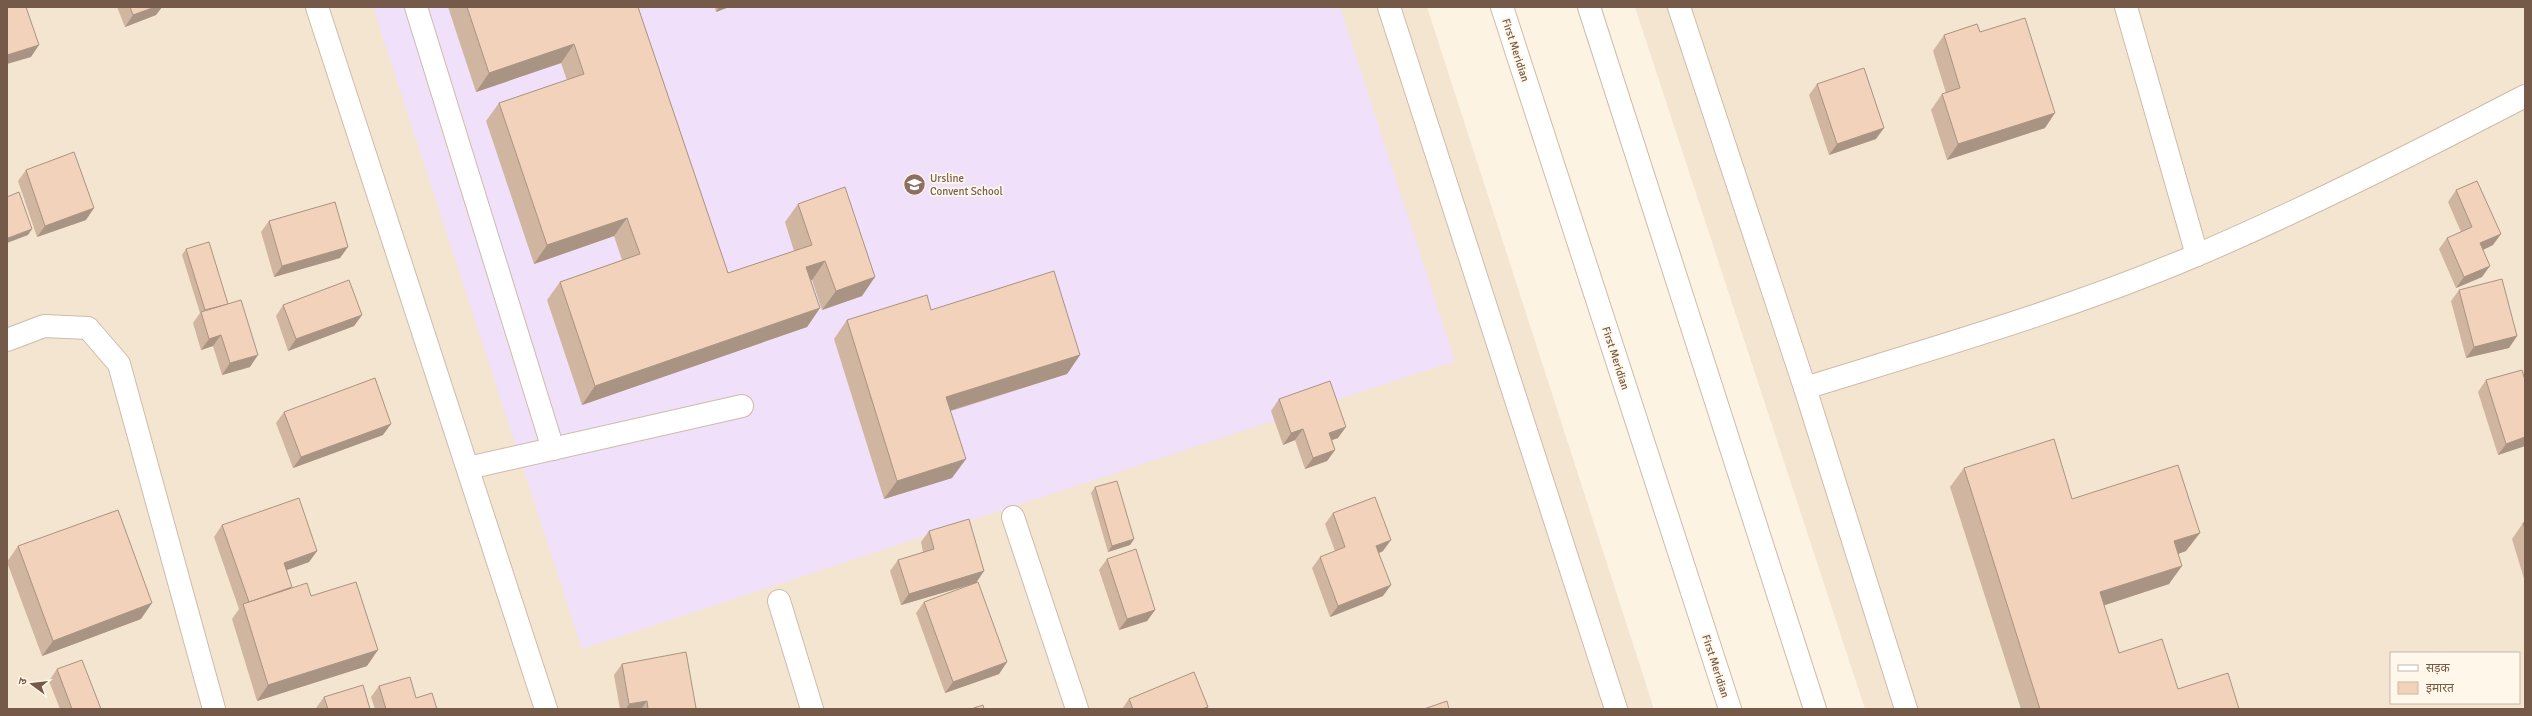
<svg xmlns="http://www.w3.org/2000/svg" width="2532" height="716" font-family="Signika,'Noto Sans Devanagari',sans-serif">
<style>
.residential{fill:#f4e5d1;fill-rule:evenodd}
.education{fill:#f0e0f9}
.lines{fill:none;stroke-linecap:round;stroke-linejoin:round}
.minor-casing{stroke:#cebbaa;stroke-width:24}
.minor{stroke:#fff;stroke-width:22}
.wall{fill:#d0b5a0}
.shaded-wall{fill:#a99382}
.building{fill:#f2d2ba;stroke:#a99382}
.labels{text-anchor:middle;stroke-width:3.5;stroke-linejoin:round;paint-order:stroke}
.street-label{font-size:11px;fill:#755a49;stroke:#fff7e9}
.education-label{font-size:11px;fill:#785e54;stroke:#fff7e9;text-anchor:start}
</style>
<rect width="100%" height="100%" fill="#fcf3e3"/>
<!-- residential -->
<g class="residential">
<polygon points="7,7 1427,7 1654,709 7,709"/>
<path d="M1635 7H2525V709H1865ZM2391 653H2519V703H2391Z"/>
</g>
<!-- education -->
<polygon class="education" points="373,7 1340,7 1455,361 582,649"/>
<g class="lines">
<defs>
<g id="minor">
<polyline points="317,7 546,709"/>
<polyline points="416,7 553,449"/>
<polyline points="1389,7 1616,709"/>
<polyline points="1502,7 1730,709"/>
<polyline points="1589,7 1815,709"/>
<polyline points="1679,7 1805,388 1906,709"/>
<polyline points="2126,7 2197,255"/>
<polyline points="7,340 44,326 88,328 119,364 214,709"/>
<path d="M1805 388C1937 347 2070 309 2197 255 2309 207 2417 152 2525 96"/>
<polyline points="468,468 742,406"/>
<polyline points="1013,517 1077,709"/>
<polyline points="779,601 812,709"/>
</g>
</defs>
<!-- minor casing -->
<use href="#minor" class="minor-casing"/>
<!-- minor -->
<use href="#minor" class="minor"/>
</g>
<!-- wall -->
<g class="wall">
<polygon points="117,7 162,7 156,15 125,27"/>
<polygon points="448,7 638,7 728,273 794,251 785,222 798,204 862,296 822,310 812,280 811,280 820,308 807,327 582,405 547,300 560,282 622,260 614,236 534,264 486,121 499,103 567,80 561,63 476,92"/>
<polygon points="715,7 729,7 716,12"/>
<polygon points="1980,32 2045,128 1947,160 1931,110 1942,94 1946,93 1933,51 1944,35"/>
<polygon points="1817,84 1876,139 1829,155 1809,95"/>
<polygon points="26,170 86,220 37,237 18,181"/>
<polygon points="2456,190 2493,245 2483,250 2482,277 2456,288 2439,249 2447,238 2461,232 2448,202"/>
<polygon points="269,221 340,258 274,277 261,232"/>
<polygon points="186,249 228,304 250,367 222,375 213,346 201,350 193,323 200,313 182,255"/>
<polygon points="2459,290 2517,336 2509,348 2466,358 2451,301"/>
<polygon points="283,305 362,315 354,326 288,351 276,316"/>
<polygon points="931,310 1080,355 1067,374 951,411 952,478 884,499 834,339 847,320"/>
<polygon points="2486,380 2525,380 2525,446 2498,455 2478,392"/>
<polygon points="1279,399 1338,438 1332,440 1335,450 1327,461 1305,469 1295,440 1283,445 1271,411"/>
<polygon points="284,412 383,435 293,468 276,423"/>
<polygon points="1964,468 2072,499 2186,551 2178,554 2169,584 2104,605 2119,653 2178,689 2239,709 2021,709 1950,487"/>
<polygon points="1095,487 1134,539 1130,545 1108,552 1091,493"/>
<polygon points="1333,513 1383,551 1379,553 1383,596 1330,617 1312,568 1320,557 1335,551 1325,524"/>
<polygon points="2525,522 2525,582 2512,539 2523,523"/>
<polygon points="222,525 317,551 309,562 287,570 291,589 311,596 367,666 257,701 232,619 239,609 214,537"/>
<polygon points="929,531 976,583 901,605 890,571 898,560 923,552 921,542"/>
<polygon points="18,546 141,619 42,656 7,562"/>
<polygon points="1107,559 1155,610 1147,621 1119,630 1099,570"/>
<polygon points="924,602 1007,662 999,674 945,693 916,613"/>
<polygon points="622,664 696,708 696,709 620,709 614,675"/>
<polygon points="57,669 101,709 60,709 49,681"/>
<polygon points="379,686 416,698 437,709 375,709 371,697"/>
<polygon points="324,697 370,709 317,709 316,708"/>
<polygon points="1129,699 1208,707 1206,709 1122,709"/>
</g>
<!-- shaded-wall -->
<g class="shaded-wall">
<polygon points="155,7 162,7 156,15 125,27 133,15"/>
<polygon points="719,7 729,7 716,12"/>
<polygon points="574,44 561,63 476,92 489,73"/>
<polygon points="39,45 31,57 7,64 7,55"/>
<polygon points="2055,113 2045,128 1947,160 1958,144"/>
<polygon points="1884,128 1876,139 1829,155 1837,144"/>
<polygon points="94,208 86,220 37,237 45,226"/>
<polygon points="627,218 614,236 534,264 547,245"/>
<polygon points="32,229 28,235 7,243 8,238"/>
<polygon points="2501,234 2493,245 2472,255 2480,243"/>
<polygon points="348,247 340,258 274,277 282,266"/>
<polygon points="825,261 812,280 793,286 806,267"/>
<polygon points="2490,266 2482,277 2456,288 2464,277"/>
<polygon points="875,277 862,296 822,310 836,291"/>
<polygon points="820,308 807,327 582,405 595,386"/>
<polygon points="362,315 354,326 288,351 296,339"/>
<polygon points="221,335 213,346 201,350 209,339"/>
<polygon points="2517,336 2509,348 2466,358 2474,347"/>
<polygon points="258,355 250,367 222,375 230,363"/>
<polygon points="1080,355 1067,374 933,416 946,397"/>
<polygon points="391,424 383,435 293,468 301,457"/>
<polygon points="1346,427 1338,438 1321,444 1329,433"/>
<polygon points="1303,429 1295,440 1283,445 1291,433"/>
<polygon points="2525,437 2525,446 2498,455 2506,444"/>
<polygon points="1335,450 1327,461 1305,469 1313,458"/>
<polygon points="966,459 952,478 884,499 897,481"/>
<polygon points="2200,533 2186,551 2161,560 2174,541"/>
<polygon points="1134,539 1130,545 1108,552 1112,546"/>
<polygon points="1391,540 1383,551 1368,558 1376,546"/>
<polygon points="317,551 309,562 276,574 284,563"/>
<polygon points="2182,566 2169,584 2087,611 2100,592"/>
<polygon points="984,571 976,583 901,605 909,594"/>
<polygon points="1391,585 1383,596 1330,617 1338,606"/>
<polygon points="292,587 284,598 249,602"/>
<polygon points="152,603 141,619 42,656 53,641"/>
<polygon points="1155,610 1147,621 1119,630 1127,619"/>
<polygon points="378,650 367,666 257,701 268,685"/>
<polygon points="1007,662 999,674 945,693 953,682"/>
<polygon points="647,701 641,709 626,709 629,704"/>
</g>
<!-- building -->
<g class="building">
<polygon points="7,7 26,7 39,45 7,55"/>
<polygon points="130,7 155,7 133,15"/>
<polygon points="467,7 638,7 728,273 812,245 798,204 845,187 875,277 836,291 825,261 806,267 820,308 595,386 560,282 640,254 627,218 547,245 499,103 584,74 574,44 489,73"/>
<polygon points="2025,18 2055,113 1958,144 1942,94 1960,88 1944,35 1977,24 1980,32"/>
<polygon points="1864,68 1884,128 1837,144 1817,84"/>
<polygon points="74,152 94,208 45,226 26,170"/>
<polygon points="2477,181 2501,234 2480,243 2490,266 2464,277 2447,238 2472,227 2456,190"/>
<polygon points="19,192 32,229 8,238 7,236 7,197"/>
<polygon points="335,202 348,247 282,266 269,221"/>
<polygon points="209,242 228,304 205,310 186,249"/>
<polygon points="1054,271 1080,355 946,397 966,459 897,481 847,320 927,295 931,310"/>
<polygon points="2502,279 2517,336 2474,347 2459,290"/>
<polygon points="349,280 362,315 296,339 283,305"/>
<polygon points="241,300 258,355 230,363 221,335 209,339 201,312"/>
<polygon points="2522,370 2525,380 2525,437 2506,444 2486,380"/>
<polygon points="375,378 391,424 301,457 284,412"/>
<polygon points="1330,381 1346,427 1329,433 1335,450 1313,458 1303,429 1291,433 1279,399"/>
<polygon points="2054,439 2072,499 2178,465 2200,533 2174,541 2182,566 2100,592 2119,653 2162,639 2178,689 2228,673 2239,709 2040,709 1964,468"/>
<polygon points="1117,481 1134,539 1112,546 1095,487"/>
<polygon points="1375,497 1391,540 1376,546 1391,585 1338,606 1320,557 1345,547 1333,513"/>
<polygon points="299,498 317,551 284,563 292,587 249,602 222,525"/>
<polygon points="118,510 152,603 53,641 18,546"/>
<polygon points="969,519 984,571 909,594 898,560 934,549 929,531"/>
<polygon points="2525,522 2525,529 2523,523"/>
<polygon points="1136,549 1155,610 1127,619 1107,559"/>
<polygon points="356,582 378,650 268,685 243,604 307,583 311,596"/>
<polygon points="978,582 1007,662 953,682 924,602"/>
<polygon points="686,652 696,708 692,709 648,709 647,701 629,704 622,664"/>
<polygon points="82,660 101,709 72,709 57,669"/>
<polygon points="1194,672 1208,707 1202,709 1133,709 1129,699"/>
<polygon points="410,677 416,698 432,693 437,709 386,709 379,686"/>
<polygon points="363,685 370,709 328,709 324,697"/>
<polygon points="1447,701 1449,709 1424,709"/>
<polygon points="983,705 984,709 971,709"/>
</g>
<!-- icons -->
<defs>
<symbol id="school-disc" viewBox="-11 -11 22 22"><circle r="9.5" fill="#8d6e63" stroke="#fff7e9"/><path d="M0-5L7-2L0 1L-7-2ZM-4 1L0 2.5L4 1V4Q0 6-4 4Z" fill="#fff"/></symbol>
</defs>
<g fill-rule="evenodd">
<use href="#school-disc" x="902" y="172" width="25" height="25"/>
</g>
<g class="labels">
<!-- street labels -->
<g class="street-label">
<text transform="translate(1516 50) rotate(72)" y="4">First Meridian</text>
<text transform="translate(1616 358) rotate(72)" y="4">First Meridian</text>
<text transform="translate(1716 666) rotate(72)" y="4">First Meridian</text>
</g>
<!-- education labels -->
<g class="education-label">
<text x="930" y="182">Ursline<tspan x="930" dy="13">Convent School</tspan></text>
</g>
</g>
<!-- border -->
<rect width="2532" height="716" fill="none" stroke="#755a49" stroke-width="16"/>
<!-- legend -->
<rect x="2390" y="652" width="130" height="52" fill="#fff7e9" stroke="#c8b8a9"/>
<rect x="2398" y="665" width="20" height="6" fill="#ffffff" stroke="#c8b8a9"/>
<text x="2426" y="672" font-size="12" fill="#755a49">सड़क</text>
<rect x="2398" y="682" width="20" height="12" fill="#f2d2ba" stroke="#c8b8a9"/>
<text x="2426" y="692" font-size="12" fill="#755a49">इमारत</text>
<!-- north arrow -->
<g transform="translate(32 684) rotate(285)" stroke="#fff7e9" stroke-width="3" paint-order="stroke">
<path d="M0-3L7 15L0 10L-7 15Z" fill="#755a49"/>
<text y="-6" font-size="11" font-weight="bold" text-anchor="middle" fill="#755a49">उ</text>
</g>
</svg>
